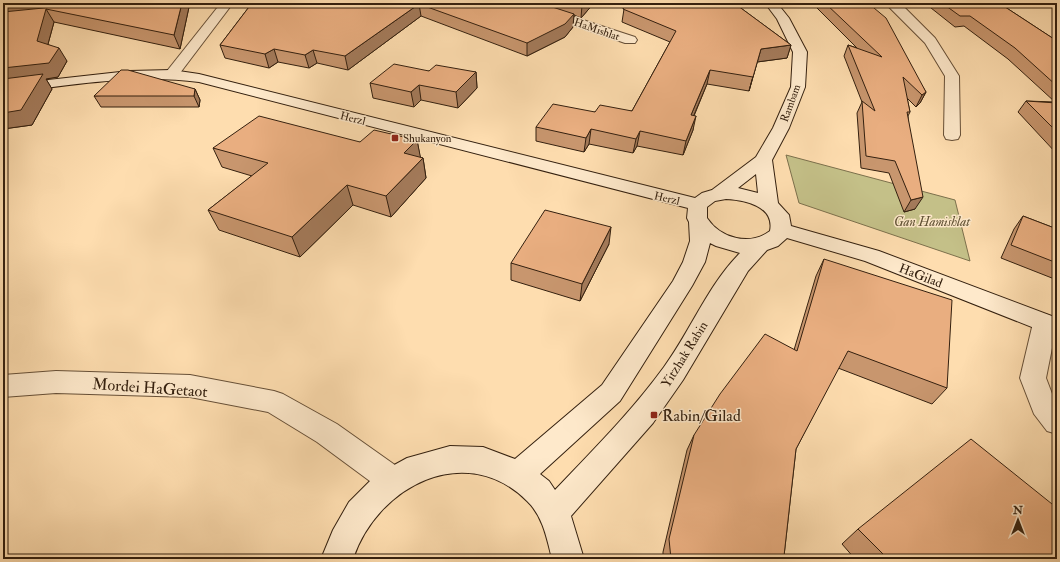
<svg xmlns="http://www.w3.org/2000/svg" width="1060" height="562" font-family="'IM FELL Double Pica',serif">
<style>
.green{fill:#c4c088;stroke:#7c704c}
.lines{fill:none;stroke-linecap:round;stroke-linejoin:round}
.street-casing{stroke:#664f37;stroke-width:2}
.secondary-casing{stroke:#34200f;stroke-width:2}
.street{fill:#fee9cb;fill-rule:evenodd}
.secondary{fill:#fee9cb;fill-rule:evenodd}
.wall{fill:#c8966e;stroke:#34200f}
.shaded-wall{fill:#a37a5a;stroke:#34200f}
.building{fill:#e9ae80;stroke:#34200f}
.poi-dot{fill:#8f2418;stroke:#fee9cb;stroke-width:1.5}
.labels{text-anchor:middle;stroke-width:3;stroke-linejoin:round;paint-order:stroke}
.far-street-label{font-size:11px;fill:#34200f;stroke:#fee9cb}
.far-poi-label{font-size:11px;fill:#34200f;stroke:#fee9cb;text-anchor:start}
.park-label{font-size:13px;font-style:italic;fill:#5f5033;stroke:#fee9cb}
.street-label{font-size:13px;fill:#34200f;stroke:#fee9cb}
.near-street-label{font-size:16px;fill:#34200f;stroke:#fee9cb}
.near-poi-label{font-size:16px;fill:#34200f;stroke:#fee9cb;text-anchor:start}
</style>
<rect width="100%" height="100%" fill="#feddaf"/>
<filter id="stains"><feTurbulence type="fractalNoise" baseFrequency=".005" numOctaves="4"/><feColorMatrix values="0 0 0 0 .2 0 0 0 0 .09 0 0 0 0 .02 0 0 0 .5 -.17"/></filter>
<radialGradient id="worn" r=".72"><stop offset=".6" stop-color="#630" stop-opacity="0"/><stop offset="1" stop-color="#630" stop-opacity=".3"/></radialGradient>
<!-- green -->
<polygon class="green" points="786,155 955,200 970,261 799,203"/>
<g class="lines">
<defs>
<g id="street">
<polygon points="221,3 233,3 177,77 172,78 167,77 165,74 167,71"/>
<polygon points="513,3 531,3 635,37 637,40 635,43 625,43 515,5"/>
<polygon points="885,3 899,3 903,6 935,38 959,76 960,135 958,139 952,140 946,139 944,135 945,76 925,43"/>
<polygon points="1045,314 1053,317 1057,323 1046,378 1054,399 1057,403 1057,434 1047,431 1034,414 1020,378 1033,323 1037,317"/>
<polygon points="56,371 190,375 274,391 283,394 337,424 402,470 407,480 402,490 392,494 382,490 317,442 268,412 190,397 56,393 3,397 3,375"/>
</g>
<path id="secondary" d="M765 3H777L789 18 807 52 805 87 789 128 772 160 778 203 789 215 791 226 879 251 1057 318V337L865 261 787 238 778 246 767 250 748 271 683 380 653 423 571 516 584 559H552C547 539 543 516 527 501 466 440 377 486 353 559H321L333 530 349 502 376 475 407 458 450 446 483 447 515 459 602 385 673 281 683 262 690 241 689 222 687 218 688 208 199 82C134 73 67 86 3 93V85L129 71 172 70 199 74 695 198 702 193 712 190 756 157 773 128 791 87 793 52 777 19ZM756 174 758 193 738 188ZM726 199C745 200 775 206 770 231 750 246 721 239 707 218V207L715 201ZM710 243 716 246 740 253C708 285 691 330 664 367 632 411 593 450 555 490L549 481 540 474 620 401 692 286 705 262Z"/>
</defs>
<!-- street casing -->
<use href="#street" class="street-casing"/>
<!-- secondary casing -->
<use href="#secondary" class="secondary-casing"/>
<!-- street -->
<use href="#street" class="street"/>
<!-- secondary -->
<use href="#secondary" class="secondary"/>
</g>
<!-- wall -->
<g class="wall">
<polygon points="3,3 189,7 180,49 54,22 48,44 67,61 58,77 46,79 52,89 32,125 3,129"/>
<polygon points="252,3 594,3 581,18 574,15 573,27 565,37 527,56 421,16 348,70 317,63 309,68 278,62 269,68 225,58 220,45"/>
<polygon points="616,3 734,3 791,45 787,58 757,62 749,91 707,84 694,116 693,130 683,155 637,146 633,153 589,144 584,152 536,141 536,127 595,112 632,111 670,42 622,22 624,9"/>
<polygon points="812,3 887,3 886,6 872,6 926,92 920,103 916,107 907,98 910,112 908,116 915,209 904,212 889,173 861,168 857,113 862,102 844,56 848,45 857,48"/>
<polygon points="901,3 999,3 1057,41 1057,154 1018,112 1026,101 1055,102 1008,59 964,26 955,27 926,4 904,5"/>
<polygon points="429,71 476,72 477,88 458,108 421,100 414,107 373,98 370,83"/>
<polygon points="195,89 200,100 199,107 101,107 94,96"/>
<polygon points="417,140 420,157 423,158 426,178 391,217 353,205 300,257 219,230 208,210 252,176 222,167 213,148"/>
<polygon points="1023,216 1057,229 1057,280 1001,258 1014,229"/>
<polygon points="609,244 580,301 511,280 511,263"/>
<polygon points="824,259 947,388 932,404 838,368 796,449 784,556 784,559 663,559 663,552 687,450 694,435 794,350 816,276"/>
<polygon points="858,529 1057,559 855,559 842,544"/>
</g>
<!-- shaded-wall -->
<g class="shaded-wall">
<polygon points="3,3 132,3 46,9 54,22 45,55 3,15"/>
<polygon points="182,3 188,3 189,7 180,49 174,35"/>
<polygon points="584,3 594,3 581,18 582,5"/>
<polygon points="419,4 421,16 348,70 345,56"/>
<polygon points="574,14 573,27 565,37 527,56 527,43"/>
<polygon points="791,45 787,58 757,62 749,91 761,49"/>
<polygon points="59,48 67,61 58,77 46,79 52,89 32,125 3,129 3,68"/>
<polygon points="274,49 278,62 269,68 265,54"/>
<polygon points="313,50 317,63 309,68 305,55"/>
<polygon points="710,70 707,84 688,129 691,115"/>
<polygon points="476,72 477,88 458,108 456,92"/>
<polygon points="419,85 421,100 414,107 411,92"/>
<polygon points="195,89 200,100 199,107 194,96"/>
<polygon points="926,92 920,103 916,107 922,95"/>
<polygon points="696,116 693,130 683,155 686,141"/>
<polygon points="591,129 589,144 584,152 586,138"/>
<polygon points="640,131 637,146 633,153 636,139"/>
<polygon points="417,140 421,160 404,153"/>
<polygon points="423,158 426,178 391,217 386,196"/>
<polygon points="347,185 353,205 300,257 292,237"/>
<polygon points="923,197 915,209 904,212 911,200"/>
<polygon points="611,227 609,244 580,301 582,284"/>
</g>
<!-- building -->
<g class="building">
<polygon points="94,3 182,3 174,35 46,9 37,41 59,48 49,63 3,68 3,12"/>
<polygon points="252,3 540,3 574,14 565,24 527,43 419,4 345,56 313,50 305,55 274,49 265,54 220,45"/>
<polygon points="574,3 584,3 582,5"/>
<polygon points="628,3 734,3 791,45 761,49 753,77 710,70 691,115 696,116 686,141 640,131 636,139 591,129 586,138 536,127 553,104 595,112 600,105 632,111 676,31 623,9"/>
<polygon points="825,3 868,3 886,18 926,92 922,95 903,77 910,112 907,112 923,197 911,200 895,161 866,156 862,101 875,111 848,45 882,57"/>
<polygon points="942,3 999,3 1057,41 1057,86 1015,48 970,16 960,16"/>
<polygon points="394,64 429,71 436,65 476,72 456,92 419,85 411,92 370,83"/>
<polygon points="121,70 128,70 195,89 194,96 94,96"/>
<polygon points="43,74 21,110 3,113 3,79"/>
<polygon points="1026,101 1057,103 1057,132"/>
<polygon points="259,116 360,142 374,130 417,140 404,153 423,158 386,196 347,185 292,237 208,210 268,163 213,148"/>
<polygon points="545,210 611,227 582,284 511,263"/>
<polygon points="1023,216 1057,229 1057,263 1011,245"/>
<polygon points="824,259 952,300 947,388 848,351 796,449 784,556 784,559 671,559 669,539 694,435 720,394 765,334 797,351"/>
<polygon points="971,439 1057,508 1057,559 888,559 858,529"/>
</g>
<!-- markers -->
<g class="poi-dot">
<rect x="391" y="134" width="8" height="8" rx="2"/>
<rect x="650" y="411" width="8" height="8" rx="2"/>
</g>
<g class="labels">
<!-- far-street labels -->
<g class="far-street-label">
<text transform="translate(597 29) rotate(19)" y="4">HaMishlat</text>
<text transform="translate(790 103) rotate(-70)" y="4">Rambam</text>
<text transform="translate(353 118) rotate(14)" y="4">Herzl</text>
<text transform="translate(667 198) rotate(13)" y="4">Herzl</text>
</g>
<!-- far-poi labels -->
<g class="far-poi-label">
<text x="403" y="142">Shukanyon</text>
</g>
<!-- park labels -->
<g class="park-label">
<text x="932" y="226">Gan Hamishlat</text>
</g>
<!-- street labels -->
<g class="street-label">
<text transform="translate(921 275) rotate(21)" y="5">HaGilad</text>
<text transform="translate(684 354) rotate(-58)" y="5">Yitzhak Rabin</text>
</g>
<!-- near-street labels -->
<g class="near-street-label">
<text transform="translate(150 387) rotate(4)" y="6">Mordei HaGetaot</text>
</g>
<!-- near-poi labels -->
<g class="near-poi-label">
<text x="662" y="421">Rabin/Gilad</text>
</g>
</g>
<!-- margin -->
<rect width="1060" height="562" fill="none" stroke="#feddaf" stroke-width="16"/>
<rect x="4" y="4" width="1052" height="554" fill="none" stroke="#34200f" stroke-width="2"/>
<rect x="8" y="8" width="1044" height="546" fill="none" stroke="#34200f"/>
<!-- north arrow -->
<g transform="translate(1018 520)" stroke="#fee9cb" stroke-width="3" paint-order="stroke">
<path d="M0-3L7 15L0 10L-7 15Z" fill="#34200f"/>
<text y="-6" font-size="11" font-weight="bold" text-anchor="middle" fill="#34200f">N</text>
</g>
<rect width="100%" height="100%" filter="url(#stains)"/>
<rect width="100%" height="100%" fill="url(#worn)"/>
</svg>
